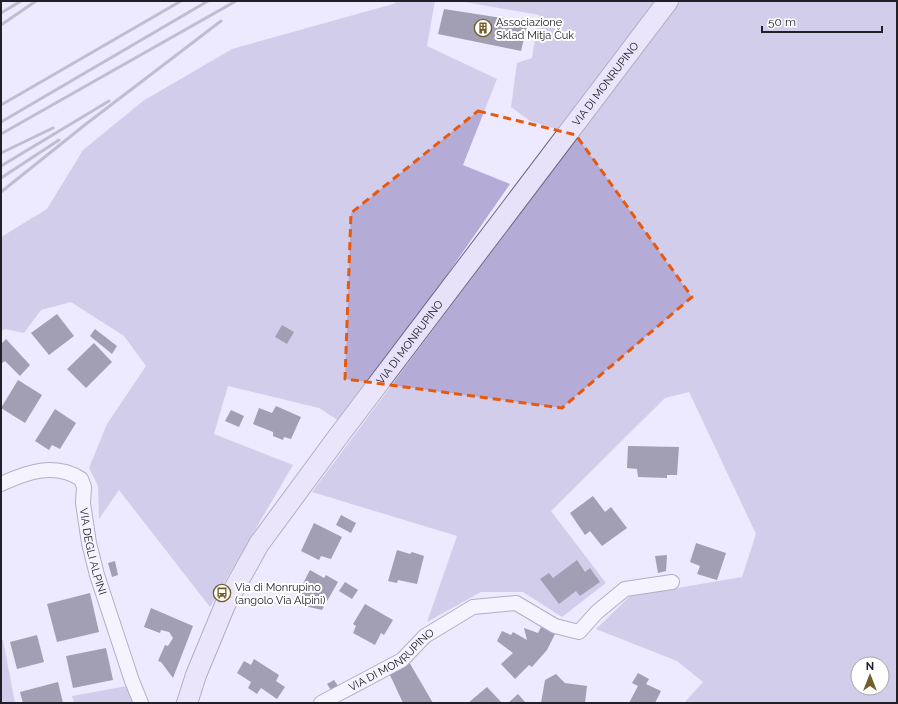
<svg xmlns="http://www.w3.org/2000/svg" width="898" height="704" font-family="Raleway,sans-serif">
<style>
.forest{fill:#b4acd7;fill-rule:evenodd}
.building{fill:#484459}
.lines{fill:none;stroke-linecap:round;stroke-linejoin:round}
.minor-casing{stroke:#6b677d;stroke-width:16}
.secondary-casing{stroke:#6b677d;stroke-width:22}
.minor{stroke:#fff;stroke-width:14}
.secondary{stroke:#e7e1f9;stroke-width:20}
.rail{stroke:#8a8897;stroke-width:3}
.marked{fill:none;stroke:#e8590c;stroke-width:3;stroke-dasharray:8 5;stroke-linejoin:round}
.labels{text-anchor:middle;stroke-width:4;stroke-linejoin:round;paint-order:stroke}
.poi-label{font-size:11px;fill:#212029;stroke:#fff;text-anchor:start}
.street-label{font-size:11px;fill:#212029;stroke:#fff}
</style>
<rect width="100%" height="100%" fill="#ede9fe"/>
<!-- forest -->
<g class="forest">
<polygon points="398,1 435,1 427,46 497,79 463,165 510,184 397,347 339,421 319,408 228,386 214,434 293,465 210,607 119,490 99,519 98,486 89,468 107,424 146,366 124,336 71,302 41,310 24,333 5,329 1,331 1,237 47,209 83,150 143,101 232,49 393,4"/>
<polygon points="459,1 658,1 559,130 530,121 511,107 517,63 532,58 539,15"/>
<path d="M680 1H897V703H684L703 682 677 661 596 629 630 596 742 577 756 534 689 392 665 398 551 511 606 583 562 617 523 592H481L427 622 457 536 312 492 417 351ZM858 664H882V688H858Z"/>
<polygon points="1,640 3,640 15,703 1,703"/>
<polygon points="127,686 135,703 74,703 72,696"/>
</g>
<!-- building -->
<g class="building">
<polygon points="444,9 528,22 521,51 438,34"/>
<polygon points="57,314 74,336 49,355 31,333"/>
<polygon points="282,325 294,332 287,344 275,337"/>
<polygon points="95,329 117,346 112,354 90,336"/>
<polygon points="6,339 30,365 20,376 5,361 2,363 1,362 1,344"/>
<polygon points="94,343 112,362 86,388 67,369"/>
<polygon points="18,380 42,395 25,423 1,408"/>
<polygon points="276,406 301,417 291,439 284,437 283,440 273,436 273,432 253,424 259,408 272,413"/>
<polygon points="55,409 76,423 60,449 52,445 49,450 35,441"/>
<polygon points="231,410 244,416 239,427 225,421"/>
<polygon points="628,446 679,447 677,475 667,475 667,478 638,477 637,469 627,468"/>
<polygon points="593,496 605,512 611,507 627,528 602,546 590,531 585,535 570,513"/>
<polygon points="341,515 356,523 351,533 336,525"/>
<polygon points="314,523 342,537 331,559 321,556 319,560 301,551"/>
<polygon points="696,543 726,553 717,580 697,574 700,566 690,562"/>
<polygon points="397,550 410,554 412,552 424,556 417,584 398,580 397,583 388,581"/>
<polygon points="667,555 666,571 658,573 655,556"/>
<polygon points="577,560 585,572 590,568 600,582 580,596 576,591 559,604 540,579 549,573 553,578"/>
<polygon points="115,561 118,575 112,577 108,563"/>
<polygon points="310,570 324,578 326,575 338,582 322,610 309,607 295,599"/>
<polygon points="345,582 358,590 352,599 339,591"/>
<polygon points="90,593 99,632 57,642 47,604"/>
<polygon points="365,604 393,620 384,635 381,633 375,645 353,633 356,626 353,624"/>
<polygon points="151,608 193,626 173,678 161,662 158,661 165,645 168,646 173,638 169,632 161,630 160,633 144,627"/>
<polygon points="541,627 555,634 547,650 532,667 529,665 515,679 501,664 513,653 497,641 502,631 511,635 513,632 527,640 524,628 538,633"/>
<polygon points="37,635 44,662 17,669 10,642"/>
<polygon points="106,648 113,680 73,688 66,656"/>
<polygon points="254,659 279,675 276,681 285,687 277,699 261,688 257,694 248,688 251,682 237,673 244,661 251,665"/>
<polygon points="409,662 433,703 403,703 389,673"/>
<polygon points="638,673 649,679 646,684 661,691 655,703 629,703 638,686 632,683"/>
<polygon points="556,674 565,683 587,686 585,703 541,703 545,680"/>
<polygon points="334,680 338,686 331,690 327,684"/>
<polygon points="58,682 63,703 23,703 20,692"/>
<polygon points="487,687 502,703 468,703"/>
<polygon points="518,694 526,703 508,703"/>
</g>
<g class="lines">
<defs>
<g id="minor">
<path id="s1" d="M1 484C27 472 55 462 81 479L84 487 83 503 89 543 97 575 132 681 141 703"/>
<path id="s2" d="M321 703 402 660 425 636 473 607 516 603 555 626 579 632 597 612 625 589 672 582"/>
</g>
<g id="secondary">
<path id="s3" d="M187 703 196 675 225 605 259 544 337 438 668 1"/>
</g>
</defs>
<!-- minor casing -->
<use href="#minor" class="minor-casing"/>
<!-- secondary casing -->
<use href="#secondary" class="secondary-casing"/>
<!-- minor -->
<use href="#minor" class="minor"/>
<!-- secondary -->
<use href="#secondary" class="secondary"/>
<!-- rail -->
<g class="rail">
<polyline points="1,13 21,1"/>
<polyline points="1,25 36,1"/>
<polyline points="1,105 181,1"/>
<polyline points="1,122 208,1"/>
<polyline points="1,134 236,1"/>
<polyline points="1,153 53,128"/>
<polyline points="1,166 109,101"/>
<polyline points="1,178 59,140"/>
<polyline points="1,192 86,124 221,21"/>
</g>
</g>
<!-- marked area -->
<path d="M0 0H898V704H0ZM478 111 576 135 692 297 562 408 345 379 351 213Z" fill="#ede9fe" fill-opacity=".55" fill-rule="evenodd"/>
<path class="marked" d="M478 111 576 135 692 297 562 408 345 379 351 213Z"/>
<!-- icons -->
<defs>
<symbol id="building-ring" viewBox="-11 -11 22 22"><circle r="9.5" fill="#fff" stroke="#745d2d" stroke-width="1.5"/><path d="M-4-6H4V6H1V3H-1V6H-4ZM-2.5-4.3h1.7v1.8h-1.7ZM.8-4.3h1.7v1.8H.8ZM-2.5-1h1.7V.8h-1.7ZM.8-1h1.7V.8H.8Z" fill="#745d2d"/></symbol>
<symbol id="bus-ring" viewBox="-11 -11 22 22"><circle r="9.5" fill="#fff" stroke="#745d2d" stroke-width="1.5"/><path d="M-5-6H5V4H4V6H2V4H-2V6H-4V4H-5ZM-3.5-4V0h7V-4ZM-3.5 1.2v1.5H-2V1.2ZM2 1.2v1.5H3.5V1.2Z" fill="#745d2d"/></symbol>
</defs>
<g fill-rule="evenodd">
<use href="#building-ring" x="473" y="18" width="20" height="20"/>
<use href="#bus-ring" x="212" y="583" width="20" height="20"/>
</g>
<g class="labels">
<!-- poi labels -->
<g class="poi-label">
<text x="496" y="26">Associazione<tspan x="496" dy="13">Sklad Mitja Čuk</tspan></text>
<text x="235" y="591">Via di Monrupino<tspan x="235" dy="13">(angolo Via Alpini)</tspan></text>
</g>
<!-- street labels -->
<g class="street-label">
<text dy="4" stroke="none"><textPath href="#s3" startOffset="751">VIA DI MONRUPINO</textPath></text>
<text dy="4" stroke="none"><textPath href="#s3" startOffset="427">VIA DI MONRUPINO</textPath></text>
<text dy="4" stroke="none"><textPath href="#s1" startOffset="158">VIA DEGLI ALPINI</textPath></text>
<text dy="4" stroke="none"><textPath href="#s2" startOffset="83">VIA DI MONRUPINO</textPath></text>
</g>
</g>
<!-- border -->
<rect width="898" height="704" fill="none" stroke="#212029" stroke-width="4"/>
<!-- north arrow -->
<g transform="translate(870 676)"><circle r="19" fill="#ffffff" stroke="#a6a6a9"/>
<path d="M0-3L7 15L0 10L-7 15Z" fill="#745d2d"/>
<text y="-6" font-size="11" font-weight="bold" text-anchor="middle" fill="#212029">N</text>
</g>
<!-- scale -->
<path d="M762 26v6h120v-6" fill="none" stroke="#212029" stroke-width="2"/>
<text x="768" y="26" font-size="12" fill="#212029" stroke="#ffffff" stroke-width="3" paint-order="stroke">50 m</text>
</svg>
